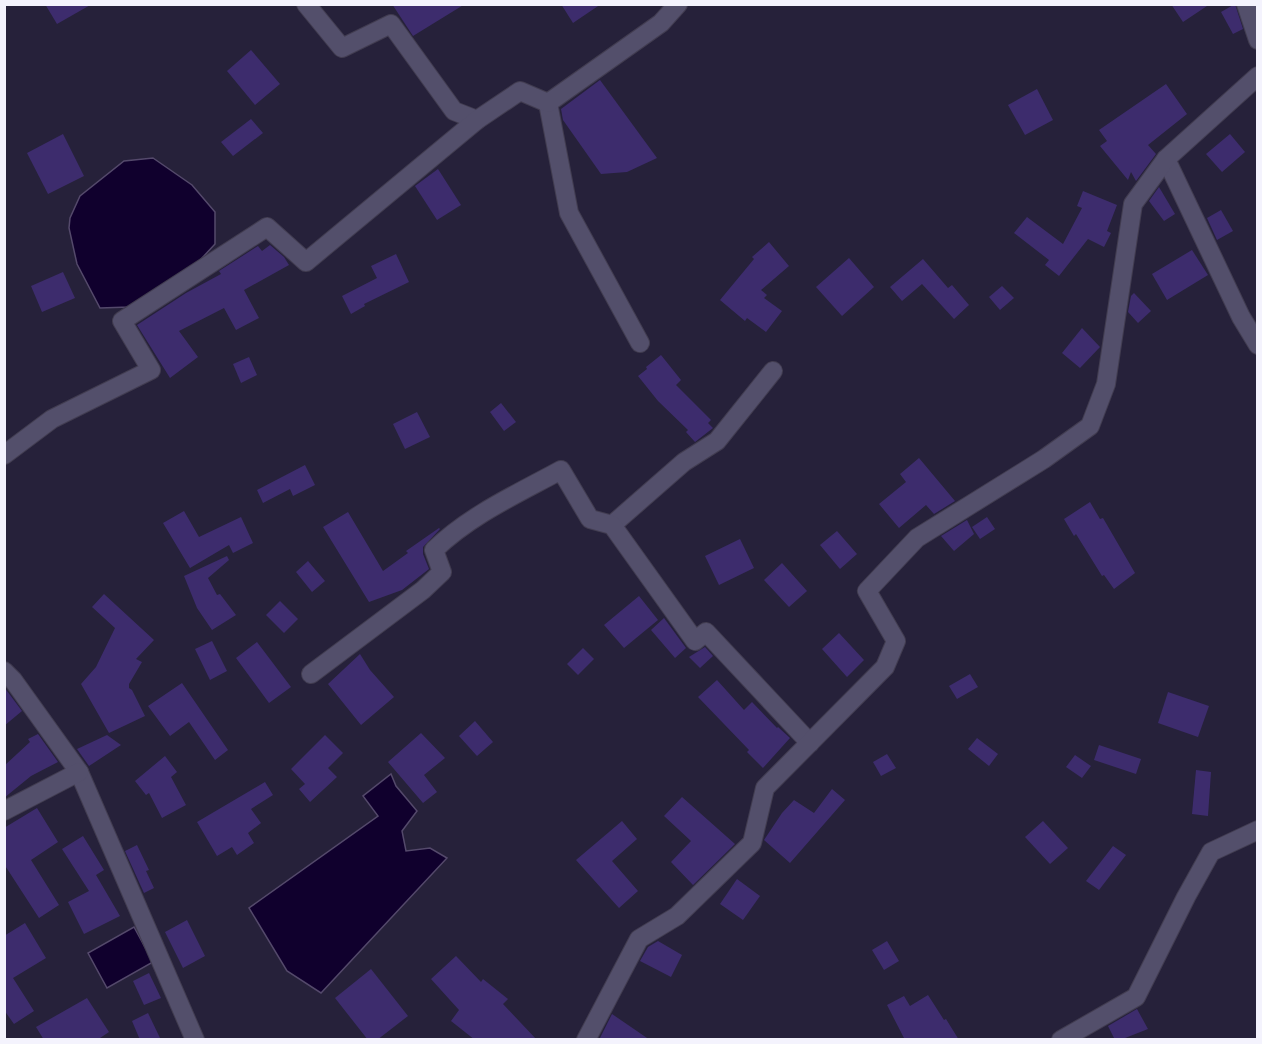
<svg xmlns="http://www.w3.org/2000/svg" width="1262" height="1044" font-family="Arial,sans-serif">
<style>
.water{fill:#10002d;stroke:#54496b;stroke-width:1.5}
.building{fill:#3d2c6d}
.lines{fill:none;stroke-linecap:round;stroke-linejoin:round}
.minor-casing{stroke:#423d51;stroke-width:20}
.minor{stroke:#534f6b;stroke-width:18}
</style>
<rect width="100%" height="100%" fill="#26213a"/>
<!-- water -->
<g class="water">
<polygon points="153,158 192,185 215,212 215,244 190,271 129,307 100,308 77,264 69,228 70,218 80,196 124,161"/>
<polygon points="391,774 396,786 417,811 402,831 406,851 430,848 447,858 321,993 287,971 249,908 378,816 363,796"/>
<polygon points="134,927 153,962 107,988 88,953"/>
</g>
<!-- building -->
<g class="building">
<polygon points="45,4 92,4 57,24"/>
<polygon points="392,4 465,4 413,36"/>
<polygon points="561,4 601,4 573,23"/>
<polygon points="1171,4 1210,4 1183,22"/>
<polygon points="1235,4 1243,29 1233,34 1221,12"/>
<polygon points="251,50 280,84 255,105 227,71"/>
<polygon points="600,80 657,158 627,172 601,174 563,120 561,109"/>
<polygon points="1166,84 1187,114 1148,145 1156,154 1136,181 1131,172 1128,180 1100,146 1107,141 1099,130"/>
<polygon points="1037,89 1053,120 1025,135 1008,105"/>
<polygon points="251,119 263,133 233,156 221,142"/>
<polygon points="63,134 84,176 48,194 27,153"/>
<polygon points="1230,134 1245,152 1222,172 1206,154"/>
<polygon points="438,169 461,205 437,220 415,186"/>
<polygon points="1159,187 1175,214 1164,221 1149,201"/>
<polygon points="1083,191 1117,205 1107,231 1111,233 1104,247 1088,239 1059,276 1045,265 1049,260 1014,233 1027,217 1063,244 1082,208 1077,206"/>
<polygon points="1221,210 1233,231 1217,240 1207,218"/>
<polygon points="769,242 789,266 761,290 767,295 764,298 782,311 766,332 747,318 745,321 720,300 754,259 752,257"/>
<polygon points="270,245 284,257 289,265 244,290 259,318 236,330 224,308 179,331 198,357 170,378 137,325 186,293 221,274 219,271 258,246 262,251"/>
<polygon points="1192,250 1208,275 1167,300 1152,274"/>
<polygon points="396,254 409,282 364,304 365,306 351,314 342,296 377,278 371,266"/>
<polygon points="849,258 874,287 842,316 816,287"/>
<polygon points="923,259 948,288 952,285 969,305 954,319 922,284 902,301 890,287"/>
<polygon points="63,272 75,298 42,312 31,286"/>
<polygon points="1002,286 1014,298 1000,310 989,297"/>
<polygon points="1134,293 1151,311 1138,323 1128,312 1131,296"/>
<polygon points="1082,328 1100,347 1080,368 1062,353"/>
<polygon points="661,355 681,380 676,385 711,420 708,423 713,428 695,442 686,432 688,430 658,401 638,376 647,369 646,367"/>
<polygon points="249,357 257,375 241,383 233,364"/>
<polygon points="501,403 516,422 504,431 490,412"/>
<polygon points="417,412 430,437 405,449 393,424"/>
<polygon points="919,458 955,501 934,514 926,505 899,528 879,504 906,482 900,474"/>
<polygon points="305,465 315,485 293,496 290,489 263,503 257,490"/>
<polygon points="1090,502 1100,519 1103,518 1135,573 1114,589 1104,575 1102,576 1076,534 1074,536 1064,519"/>
<polygon points="184,511 199,537 241,517 253,543 233,553 229,545 190,568 163,523"/>
<polygon points="348,512 383,571 408,553 406,551 439,528 440,529 423,547 423,554 429,569 402,590 369,602 323,527"/>
<polygon points="987,517 995,529 980,539 972,527"/>
<polygon points="967,520 974,534 954,551 941,536"/>
<polygon points="837,531 857,554 840,569 820,545"/>
<polygon points="740,539 754,568 719,585 705,556"/>
<polygon points="227,556 229,560 208,578 217,595 220,594 236,615 212,630 197,608 184,576"/>
<polygon points="308,561 325,581 312,592 296,572"/>
<polygon points="782,563 807,591 789,607 764,580"/>
<polygon points="104,594 154,640 136,659 142,662 129,684 129,688 132,690 145,716 109,733 81,684 96,667 115,628 92,607"/>
<polygon points="639,596 658,620 624,648 604,625"/>
<polygon points="280,601 298,619 284,633 266,615"/>
<polygon points="664,618 686,648 675,658 651,630"/>
<polygon points="839,633 864,660 847,677 822,649"/>
<polygon points="212,641 227,671 210,680 195,649"/>
<polygon points="257,642 291,687 269,703 236,658"/>
<polygon points="705,647 713,656 700,668 689,657"/>
<polygon points="583,648 594,659 578,675 567,664"/>
<polygon points="360,654 370,670 394,697 361,725 328,684"/>
<polygon points="970,674 978,687 957,699 949,686"/>
<polygon points="717,680 744,710 752,702 777,728 778,727 790,738 763,768 747,752 749,750 698,697"/>
<polygon points="182,683 228,750 215,760 189,722 170,736 148,706"/>
<polygon points="4,687 22,711 4,726"/>
<polygon points="1168,692 1209,706 1198,737 1158,723"/>
<polygon points="475,721 493,742 477,756 459,736"/>
<polygon points="421,733 445,758 424,775 437,792 423,803 388,762"/>
<polygon points="38,734 58,762 31,776 4,798 4,766 30,742 28,739"/>
<polygon points="107,735 121,745 89,766 77,749"/>
<polygon points="325,735 343,753 328,768 337,777 310,802 299,789 305,784 291,769"/>
<polygon points="977,738 998,754 989,766 968,749"/>
<polygon points="1099,745 1141,759 1136,774 1094,760"/>
<polygon points="887,754 896,768 881,776 873,762"/>
<polygon points="1075,755 1091,766 1082,778 1066,767"/>
<polygon points="165,756 177,772 171,777 186,805 162,818 149,793 146,795 135,781"/>
<polygon points="1196,770 1211,772 1208,816 1192,814"/>
<polygon points="265,782 273,795 251,809 261,823 248,833 254,843 237,855 232,847 217,856 197,822"/>
<polygon points="832,789 845,800 790,863 764,840 782,813 794,800 814,813"/>
<polygon points="682,797 735,844 693,885 671,862 691,841 664,816"/>
<polygon points="37,808 58,842 31,860 59,905 39,918 4,864 4,828"/>
<polygon points="622,821 637,839 612,861 638,891 619,908 576,860"/>
<polygon points="1043,821 1068,848 1050,864 1025,837"/>
<polygon points="83,836 104,870 96,875 120,916 84,934 68,902 89,891 62,849"/>
<polygon points="137,845 149,870 146,871 154,888 144,893 125,851"/>
<polygon points="1113,846 1126,855 1099,890 1086,881"/>
<polygon points="737,879 760,896 743,920 720,904"/>
<polygon points="187,920 205,956 183,968 165,932"/>
<polygon points="25,923 46,958 13,978 34,1011 14,1024 4,1010 4,936"/>
<polygon points="658,941 682,955 671,977 640,961 648,947"/>
<polygon points="887,941 899,961 884,970 872,950"/>
<polygon points="456,956 481,982 483,979 508,999 503,1004 537,1040 475,1040 451,1021 459,1010 431,979"/>
<polygon points="371,969 408,1016 377,1040 368,1040 335,998"/>
<polygon points="149,973 161,998 144,1005 133,981"/>
<polygon points="928,995 944,1020 946,1019 959,1040 905,1040 887,1005 904,996 910,1006"/>
<polygon points="87,998 109,1032 97,1040 44,1040 36,1027"/>
<polygon points="1137,1009 1148,1029 1120,1040 1115,1040 1108,1026"/>
<polygon points="148,1013 161,1040 140,1040 132,1021"/>
<polygon points="612,1014 650,1040 599,1040"/>
</g>
<g class="lines">
<defs>
<g id="minor">
<polyline points="306,4 342,48 391,24 454,111 477,120"/>
<polyline points="1246,4 1258,40"/>
<polyline points="548,103 569,213 640,343"/>
<polyline points="1166,159 1241,317 1258,345"/>
<polyline points="4,455 52,419 151,370 122,321 267,227 306,262 477,120 520,91 548,103 661,23 678,4"/>
<polyline points="612,525 684,462 717,441 773,371"/>
<polyline points="4,671 13,680 79,772 195,1040"/>
<path d="M311 674 423 590 442 572 434 550C470 515 517 494 561 470L590 519 612 525 695 641 706 632 810 743"/>
<polyline points="4,811 79,772"/>
<polyline points="586,1040 639,939 677,916 752,843 765,788 885,667 896,641 867,591 917,538 1044,459 1090,426 1106,384 1133,204 1166,159 1258,76"/>
<polyline points="1061,1040 1136,997 1186,897 1211,852 1258,830"/>
</g>
</defs>
<!-- minor casing -->
<use href="#minor" class="minor-casing"/>
<!-- minor -->
<use href="#minor" class="minor"/>
</g>
<!-- border -->
<rect width="1262" height="1044" fill="none" stroke="#f4f3fd" stroke-width="12"/>
</svg>
